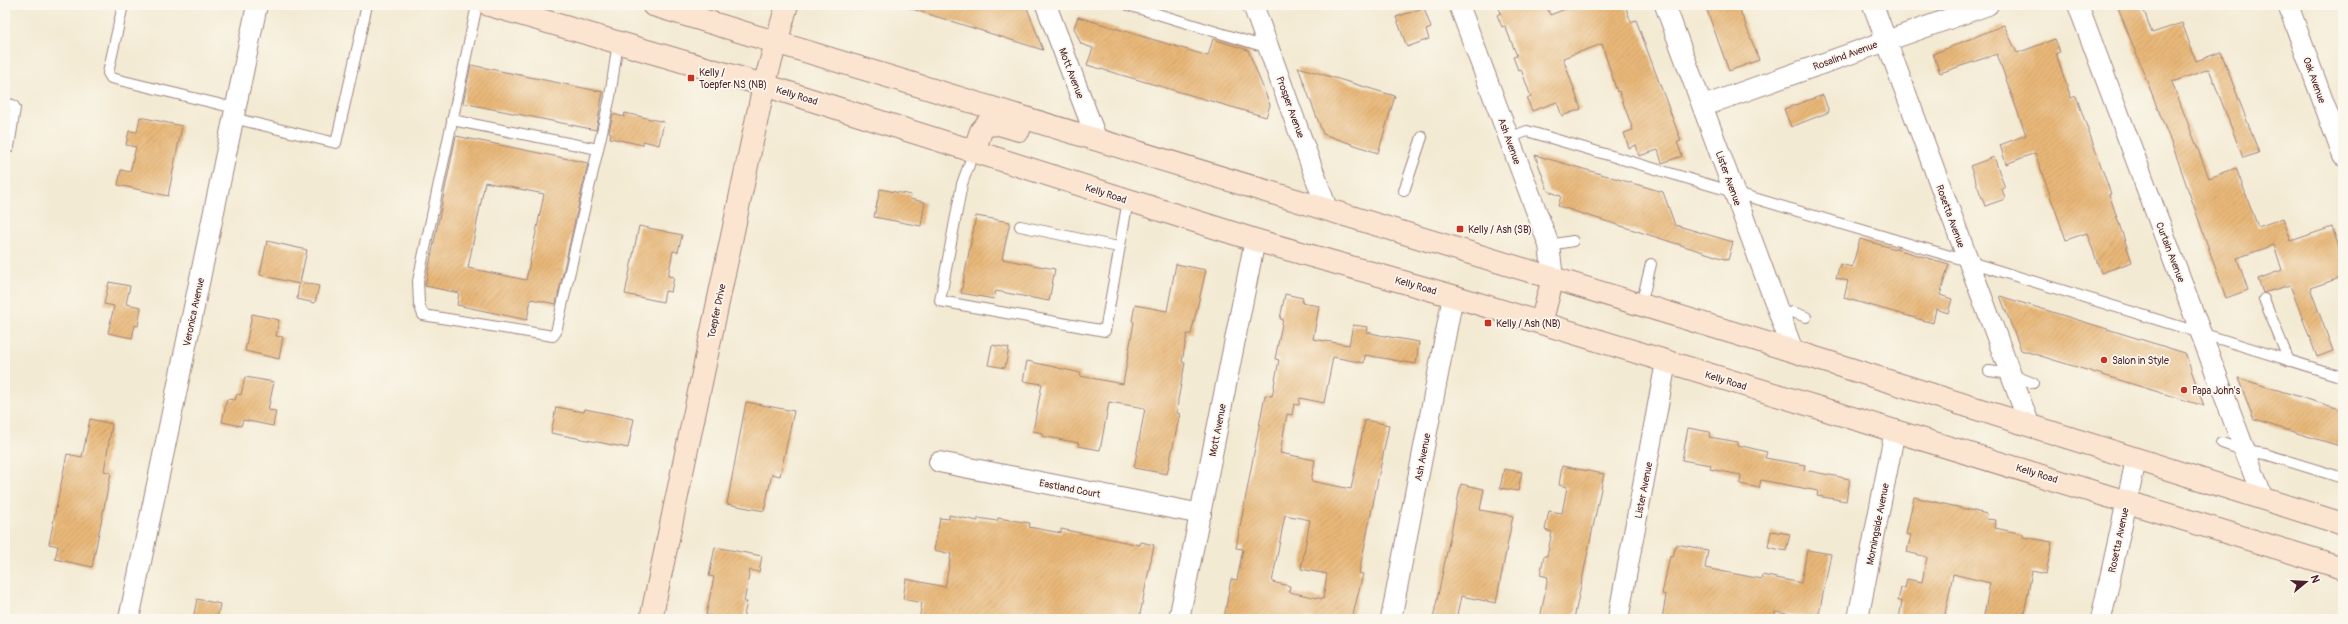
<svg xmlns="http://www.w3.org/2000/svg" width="2348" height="624" font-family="Pangolin,sans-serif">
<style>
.building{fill:url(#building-hatch);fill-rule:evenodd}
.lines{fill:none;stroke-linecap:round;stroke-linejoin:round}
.lane-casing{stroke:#9e847f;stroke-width:12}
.street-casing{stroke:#9e847f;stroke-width:22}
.secondary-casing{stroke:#9e847f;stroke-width:24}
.lane{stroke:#fff;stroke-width:10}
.street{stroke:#fff;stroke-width:20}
.secondary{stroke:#fce5d0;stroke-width:22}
.poi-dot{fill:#c8321e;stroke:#fbf7ec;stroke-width:1.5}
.labels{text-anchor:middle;stroke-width:3.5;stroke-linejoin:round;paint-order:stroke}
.street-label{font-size:10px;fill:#4a1f2b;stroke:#fbf7ec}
.poi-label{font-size:10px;fill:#4a1f2b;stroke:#fbf7ec;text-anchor:start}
</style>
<defs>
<pattern id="building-hatch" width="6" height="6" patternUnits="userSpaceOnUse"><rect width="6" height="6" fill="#e8b778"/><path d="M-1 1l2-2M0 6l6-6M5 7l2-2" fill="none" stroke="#c89d68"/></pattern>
</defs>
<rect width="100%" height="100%" fill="#fbf7ec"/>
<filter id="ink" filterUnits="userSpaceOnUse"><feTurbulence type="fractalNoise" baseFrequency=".025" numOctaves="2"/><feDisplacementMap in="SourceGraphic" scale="8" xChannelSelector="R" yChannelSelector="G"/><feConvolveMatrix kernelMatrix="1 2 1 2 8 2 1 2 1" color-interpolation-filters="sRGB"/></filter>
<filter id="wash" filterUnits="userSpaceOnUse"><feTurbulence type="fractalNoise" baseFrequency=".012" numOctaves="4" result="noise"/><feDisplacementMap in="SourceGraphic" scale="16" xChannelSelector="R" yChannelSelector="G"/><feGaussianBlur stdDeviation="0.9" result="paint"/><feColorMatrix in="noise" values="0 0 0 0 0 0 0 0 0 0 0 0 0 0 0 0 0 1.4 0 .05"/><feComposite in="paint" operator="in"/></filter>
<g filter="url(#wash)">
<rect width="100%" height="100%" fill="#f3ead3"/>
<g id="blocks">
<!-- building -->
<g class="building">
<polygon points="909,5 1026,5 1043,50 909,8"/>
<polygon points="1498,5 1546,5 1550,15 1576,5 1585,5 1586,9 1598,5 1625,5 1631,22 1636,20 1681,141 1677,142 1682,156 1662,163 1658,150 1639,156 1636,145 1629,148 1624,133 1633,130 1619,91 1617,92 1602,44 1563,58 1581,109 1562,116 1557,102 1532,111 1527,99 1531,97 1521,69 1518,70 1513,57 1517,56 1505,26 1502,27 1497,15 1501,13"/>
<polygon points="1705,5 1738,5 1759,60 1729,71"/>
<polygon points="2117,5 2142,5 2152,33 2182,23 2196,61 2221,52 2259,153 2243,158 2209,69 2172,82 2209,178 2236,168 2258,227 2283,218 2291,241 2332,227 2343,259 2343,277 2310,288 2333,351 2317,357 2290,285 2263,293 2258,279 2282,270 2274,245 2237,258 2248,290 2226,298 2176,155"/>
<polygon points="1424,8 1431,28 1426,30 1429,39 1407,47 1396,17"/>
<polygon points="1078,17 1208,56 1213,39 1248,50 1270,105 1266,117 1087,65 1093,48 1081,44 1074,28"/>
<polygon points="2004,25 2017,53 2055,39 2060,52 2056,53 2059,63 2071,98 2076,96 2111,194 2109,194 2132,262 2101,273 2087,233 2066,240 2035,153 2006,164 2000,145 2026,135 1997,54 1940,73 1933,54"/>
<polygon points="471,65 603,92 596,130 463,103"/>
<polygon points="1298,67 1395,96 1378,153 1323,134"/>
<polygon points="1823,95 1829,112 1791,127 1784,109"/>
<polygon points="625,113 664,122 659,145 643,141 643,145 610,138 611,133 609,132 613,114 624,117"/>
<polygon points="140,117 182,126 168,196 118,185 121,170 130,172 136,147 126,145 129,131 137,132"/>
<path d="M456 136 588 163 556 304 531 299 527 320 457 305 459 293 425 286ZM485 182 544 194 526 280 468 268Z"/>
<polygon points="1535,155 1663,192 1675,225 1733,242 1728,260 1558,206 1561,196 1548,191"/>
<polygon points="1994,157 2005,188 2002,189 2005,199 1985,206 1970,166"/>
<polygon points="880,189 911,195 910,199 925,202 921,226 874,217"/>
<polygon points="976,216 1010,222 1002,259 1055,269 1049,301 996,291 994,299 961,293"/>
<polygon points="639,226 682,235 678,252 673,251 668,276 674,277 671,292 665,291 663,302 625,294"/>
<polygon points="1860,239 1949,264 1940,295 1952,299 1948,313 1936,309 1933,323 1844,298 1848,281 1836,278 1840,264 1852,267"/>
<polygon points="267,241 307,250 300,282 319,286 315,303 297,299 299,284 260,275"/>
<polygon points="1176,264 1206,270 1191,334 1187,334 1182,362 1185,363 1178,400 1177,413 1180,414 1167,474 1134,468 1145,408 1109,402 1100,450 1078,446 1079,443 1042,436 1042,433 1033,431 1042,384 1023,381 1027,361 1081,373 1080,376 1123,384 1134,322 1132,321 1135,305 1167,311"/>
<polygon points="109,282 130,286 126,304 141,307 138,326 135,325 132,338 108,333 114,306 104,304"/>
<path d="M1285 294 1303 298 1302 303 1319 306 1313 339 1349 345 1353 325 1368 327 1367 332 1384 336 1419 342 1416 364 1365 355 1364 363 1333 357 1324 403 1300 398 1299 405 1294 404 1292 415 1287 414 1280 453 1315 460 1311 481 1351 489 1365 420 1389 425 1359 573 1363 574 1352 619H1224L1231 579 1237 580 1243 549 1236 548 1265 395 1272 396 1279 360 1275 359 1283 319H1280ZM1285 515 1310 520 1301 569 1327 574 1323 599 1289 592 1290 586 1272 582Z"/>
<polygon points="2000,296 2185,353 2204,406 2021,350"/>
<polygon points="252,314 279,320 276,336 283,337 279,359 245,351"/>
<polygon points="992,345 1009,348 1005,368 988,365"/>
<polygon points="245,377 274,382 268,410 276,411 273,426 243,420 241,426 222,422 227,399 235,400 237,394 241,395"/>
<polygon points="2238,378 2343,410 2343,447 2254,420"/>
<polygon points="746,402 794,411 780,476 772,474 764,511 727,504"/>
<polygon points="556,407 584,412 585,409 634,419 628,448 551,433"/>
<polygon points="90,419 112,424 104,471 111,473 92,567 55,559 58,546 49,544 67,454 82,457"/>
<polygon points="1688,428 1710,432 1709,437 1738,442 1738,445 1767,452 1765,458 1805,465 1804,470 1850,479 1846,501 1817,496 1818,491 1761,480 1759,488 1740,484 1741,475 1710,469 1711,465 1682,460"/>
<polygon points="1562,466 1604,474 1574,619 1540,619 1548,577 1540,575 1544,556 1547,556 1552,532 1545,530 1549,511 1562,513 1567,487 1559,485"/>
<polygon points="1504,469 1522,472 1518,491 1500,488"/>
<polygon points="1461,484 1484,489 1480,510 1513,516 1499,587 1496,603 1461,596 1456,619 1433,619"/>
<polygon points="1914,497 1987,514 1986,519 1996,520 1995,528 2023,534 2023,537 2052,542 2046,574 2032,571 2023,619 2005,619 1984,615 1990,583 1953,574 1944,619 1899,619 1902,601 1898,601 1901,588 1905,588 1907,579 1922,582 1927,557 1907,552 1911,535 1906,534"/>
<polygon points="949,515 978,521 978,518 997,521 998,518 1030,523 1029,527 1061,533 1061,529 1140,545 1141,542 1154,545 1139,619 919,619 922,603 903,599 906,579 945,587 951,554 934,550 940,518 949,519"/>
<polygon points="1771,531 1790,534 1786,551 1768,547"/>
<polygon points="1676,544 1708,550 1705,568 1761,579 1762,575 1801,583 1807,550 1831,554 1818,619 1775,612 1774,619 1662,619 1666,595 1662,594 1670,556 1673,557"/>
<polygon points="715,547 762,556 759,572 750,570 744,602 747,602 743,619 725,619 706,615 714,577 709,576"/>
<polygon points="197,599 220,604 217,619 193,619"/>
</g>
</g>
</g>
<g filter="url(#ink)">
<use href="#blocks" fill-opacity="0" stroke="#9e847f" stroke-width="1"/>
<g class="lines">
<defs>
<g id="lane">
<polyline points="123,5 108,73 111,78 235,108"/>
<polyline points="477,5 418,281 419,304 423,315 553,336 556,332 610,97 618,42"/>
<polyline points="1128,5 1269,48"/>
<polyline points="5,103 13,105 15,108 9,147 5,149"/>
<polyline points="233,118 336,143 367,5"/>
<polyline points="452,120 598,149"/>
<polyline points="1509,138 1527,131 1967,261 2343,377"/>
<polyline points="974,151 962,184 940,301 1105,331 1128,200"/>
<polyline points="1404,191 1422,137"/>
<polyline points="1020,226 1118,247"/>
<polyline points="1549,245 1573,241"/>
<polyline points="2264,299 2289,361"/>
<polyline points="1641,305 1651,264"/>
<polyline points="1780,316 1793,312 1806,317"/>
<polyline points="1989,371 2010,374 2033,383"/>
<polyline points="2222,443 2245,451 2265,454 2343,478"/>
</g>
<g id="street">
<polyline points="1046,5 1097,140"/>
<polyline points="1253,5 1327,209"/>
<polyline points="1459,5 1549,245 1553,278"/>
<polyline points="1665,5 1793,351"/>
<polyline points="1873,5 2030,426"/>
<polyline points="2078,5 2263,499"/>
<polyline points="2288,5 2343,156"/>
<polyline points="1703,106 1988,5"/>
<polyline points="939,462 1201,514"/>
<polyline points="129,619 257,5"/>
<polyline points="1179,619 1255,240"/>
<polyline points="1391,619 1453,296"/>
<polyline points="1618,619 1666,362"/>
<polyline points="1858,619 1895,430"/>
<polyline points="2101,619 2136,460"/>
</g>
<g id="secondary">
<polyline points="489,5 764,85 1255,240 1453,296 2343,568"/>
<polyline points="653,5 1793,351 2343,524"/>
<polyline points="974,151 981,131 986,125 999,124 1019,130"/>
<polyline points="1541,323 1553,278"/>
<polyline points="651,619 764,85 787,5"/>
</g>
</defs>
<!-- lane casing -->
<use href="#lane" class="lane-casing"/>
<!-- street casing -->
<use href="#street" class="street-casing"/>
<!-- secondary casing -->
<use href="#secondary" class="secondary-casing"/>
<!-- lane -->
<use href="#lane" class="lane"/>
<!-- street -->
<use href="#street" class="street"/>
<!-- secondary -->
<use href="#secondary" class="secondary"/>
</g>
</g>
<!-- markers -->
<g class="poi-dot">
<rect x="687" y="74" width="8" height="8" rx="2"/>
<rect x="1456" y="225" width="8" height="8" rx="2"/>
<rect x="1484" y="319" width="8" height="8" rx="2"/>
<circle cx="2104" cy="360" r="4"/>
<circle cx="2184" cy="390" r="4"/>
</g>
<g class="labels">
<!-- street labels -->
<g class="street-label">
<text transform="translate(1845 55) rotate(-20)" y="4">Rosalind Avenue</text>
<text transform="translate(1072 73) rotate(69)" y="4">Mott Avenue</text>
<text transform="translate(2315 80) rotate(70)" y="4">Oak Avenue</text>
<text transform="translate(797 95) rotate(17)" y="4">Kelly Road</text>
<text transform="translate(1291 107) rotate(70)" y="4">Prosper Avenue</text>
<text transform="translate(1510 141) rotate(70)" y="4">Ash Avenue</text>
<text transform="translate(1729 178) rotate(70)" y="4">Lister Avenue</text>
<text transform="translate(1106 193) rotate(18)" y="4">Kelly Road</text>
<text transform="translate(1951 216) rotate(70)" y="4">Rosetta Avenue</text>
<text transform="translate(2171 252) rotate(69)" y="4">Curtain Avenue</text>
<text transform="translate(1416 285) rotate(16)" y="4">Kelly Road</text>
<text transform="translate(716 311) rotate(-78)" y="4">Toepfer Drive</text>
<text transform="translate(193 312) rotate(-78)" y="4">Veronica Avenue</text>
<text transform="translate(1726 380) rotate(17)" y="4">Kelly Road</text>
<text transform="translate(1217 430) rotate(-79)" y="4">Mott Avenue</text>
<text transform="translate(1422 457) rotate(-79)" y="4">Ash Avenue</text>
<text transform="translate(2037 473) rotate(17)" y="4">Kelly Road</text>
<text transform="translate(1070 488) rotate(11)" y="4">Eastland Court</text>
<text transform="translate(1643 490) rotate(-79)" y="4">Lister Avenue</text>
<text transform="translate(1877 524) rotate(-79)" y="4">Morningside Avenue</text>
<text transform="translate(2118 540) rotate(-78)" y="4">Rosetta Avenue</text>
</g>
<!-- poi labels -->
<g class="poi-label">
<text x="699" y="76">Kelly /<tspan x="699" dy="12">Toepfer NS (NB)</tspan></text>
<text x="1468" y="233">Kelly / Ash (SB)</text>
<text x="1496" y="327">Kelly / Ash (NB)</text>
<text x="2112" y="364">Salon in Style</text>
<text x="2192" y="394">Papa John's</text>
</g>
</g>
<!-- margin -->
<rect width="2348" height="624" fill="none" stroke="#fbf7ec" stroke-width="20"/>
<!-- north arrow -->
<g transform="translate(2306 582) rotate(72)" stroke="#fbf7ec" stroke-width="3" paint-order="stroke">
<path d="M0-3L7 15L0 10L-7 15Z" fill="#4a1f2b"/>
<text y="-6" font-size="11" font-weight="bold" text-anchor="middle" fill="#4a1f2b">N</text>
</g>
</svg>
